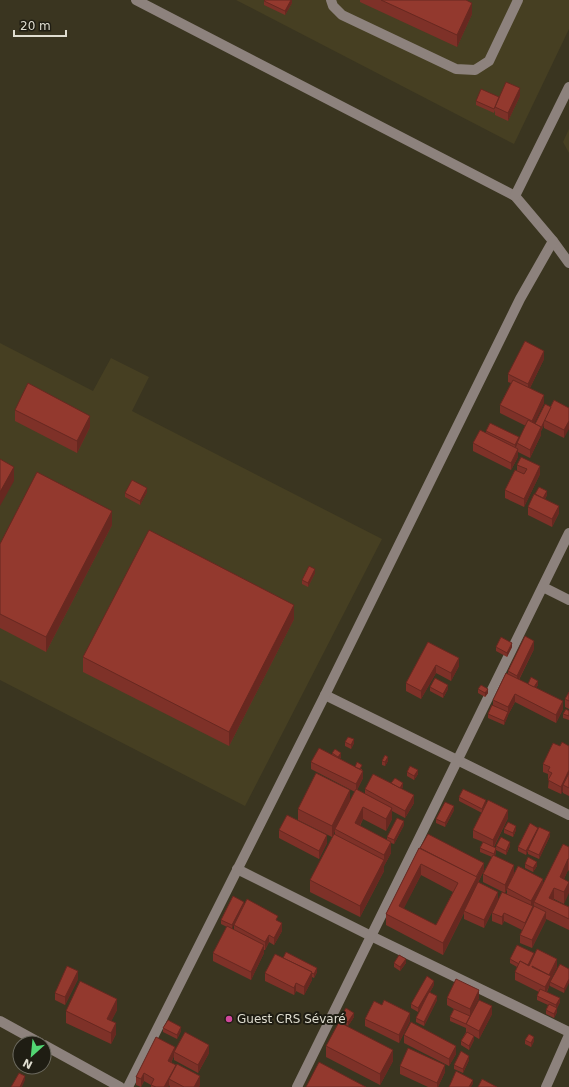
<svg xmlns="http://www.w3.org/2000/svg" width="569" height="1087" font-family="'DejaVu Sans',sans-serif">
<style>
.built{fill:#463f22}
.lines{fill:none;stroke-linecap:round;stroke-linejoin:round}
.minor{stroke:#8d827d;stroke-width:10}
.wall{fill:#7e3128;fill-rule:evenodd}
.shaded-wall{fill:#672820}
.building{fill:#93392e;stroke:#672820;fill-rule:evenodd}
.hotel-dot{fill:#d1479c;stroke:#1f1d13;stroke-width:1.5}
.labels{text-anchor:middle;stroke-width:4;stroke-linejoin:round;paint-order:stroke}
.poi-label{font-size:12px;fill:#dfddd0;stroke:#1f1d13;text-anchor:start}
</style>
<rect width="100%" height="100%" fill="#3a3520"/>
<!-- built -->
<g class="built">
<polygon points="236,0 569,0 569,29 514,144"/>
<polygon points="569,129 569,153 563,142"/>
<polygon points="0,343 93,391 111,358 149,377 132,411 382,539 245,806 0,680"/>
</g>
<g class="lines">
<!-- minor -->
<g class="minor">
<polyline points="136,0 515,196 553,241 569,263"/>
<polyline points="331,0 333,6 342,15 456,69 475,70 489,61 518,0"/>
<polyline points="515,196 569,87"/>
<polyline points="543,587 569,600"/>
<polyline points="325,695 569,815"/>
<polyline points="237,869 371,936 569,1032"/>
<polyline points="0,1021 40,1043"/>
<polyline points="44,1045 120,1087"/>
<polyline points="128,1087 325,695 520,299 553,241"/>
<polyline points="297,1087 569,533"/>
<polyline points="546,1087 569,1035"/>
</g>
</g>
<!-- wall -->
<g class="wall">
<polygon points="292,0 292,3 285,15 264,5 264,1"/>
<polygon points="360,0 466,0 472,14 457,47 360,2"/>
<polygon points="520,96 508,121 495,115 495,110 494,113 476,105 476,101 499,97"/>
<polygon points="544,359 530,388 544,403 534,423 535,424 551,407 569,408 564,438 544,428 544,425 541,431 541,435 530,458 518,452 518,457 511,470 473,451 473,443 486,434 486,431 519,439 526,426 500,413 500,405 511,383 508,382 508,374"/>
<polygon points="15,410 90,427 77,453 15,421"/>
<polygon points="517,465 540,474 524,507 505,498 505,490 517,471"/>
<polygon points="147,492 140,505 125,497 125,493"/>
<polygon points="535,494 547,495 545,499 559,513 552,527 528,515 528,507"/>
<polygon points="112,525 46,652 0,628 0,544"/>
<polygon points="315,573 308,587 302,584 302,580"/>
<polygon points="294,619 229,746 83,672 83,657"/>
<polygon points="428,642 459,666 451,681 436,673 421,699 406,691 406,683"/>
<polygon points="496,647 512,647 507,657 496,651"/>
<polygon points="534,649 519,680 528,684 538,685 536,688 563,709 556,723 515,702 508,715 504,725 488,718 488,714 493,706 493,700 508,674 508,671"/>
<polygon points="430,687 448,689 443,698 430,691"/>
<polygon points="478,689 488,693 485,697 478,693"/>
<polygon points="569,692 569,709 565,707 565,699"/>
<polygon points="569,711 569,720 563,718 563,714"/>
<polygon points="345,742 354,743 351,749 345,746"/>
<polygon points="560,746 569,746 569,796 563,793 563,791 561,794 548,788 549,779 548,779 548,774 543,772 543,764"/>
<polygon points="332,753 341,757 340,759 355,767 362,769 363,778 357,790 365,794 365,789 391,783 403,787 401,789 414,803 405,818 392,811 392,819 386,831 363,819 360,826 387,840 387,837 404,825 394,844 391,843 391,853 384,866 384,871 360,917 310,892 310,880 335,835 335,831 332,837 298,820 298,809 350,801 355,792 311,769 311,762 332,755"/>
<polygon points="382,761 388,761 385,766 382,765"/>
<polygon points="407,772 418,774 414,780 407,776"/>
<path d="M459 797 486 804 508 818 494 847 496 848V846H510L506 855 496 850V852L495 856 514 873 543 884 569 847V871L568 870 564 879V904L554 899V900L569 907V930L546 919V920L532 948 520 943V935L522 930 504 921 502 925 492 921V913L507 894V889L505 893 483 882V874L492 857 480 852V848L483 842 473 838V830L482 813 459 801ZM534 903V907L533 910V907Z"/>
<polygon points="454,810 445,827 436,823 436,819"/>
<polygon points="504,829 516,830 513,837 504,833"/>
<polygon points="279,830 327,843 319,859 279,838"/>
<polygon points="538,830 550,836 539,859 528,854 528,851 526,855 518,851 518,847"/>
<path d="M419 848 484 870 477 885 498 900 484 928 464 919V913L443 955 386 925V914ZM421 875 453 892 436 925 403 909Z"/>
<polygon points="525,864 537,866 533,872 525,868"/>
<polygon points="233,896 232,929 234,930 234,925 278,921 282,931 274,945 269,942 265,950 264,950 264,953 251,980 213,961 213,953 227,927 221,924 221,920"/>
<polygon points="534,957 557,967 551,979 551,981 569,969 564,993 550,986 550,984 547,992 560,1002 557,1008 557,1012 554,1018 546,1014 546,1010 548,1005 537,1000 537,996 539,992 515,980 515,972 517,967 510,963 510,959"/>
<polygon points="283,958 317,972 314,978 312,977 312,980 304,995 296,991 294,995 265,981 265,973"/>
<polygon points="394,963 406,963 400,971 394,967"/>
<polygon points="78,979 65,1005 55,1000 55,993"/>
<polygon points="434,985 430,992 437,1000 424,1026 416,1022 416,1018 422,1006 418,1012 411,1008 411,1004"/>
<polygon points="447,998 479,998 470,1016 470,1018 492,1014 479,1039 474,1036 474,1040 469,1050 461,1045 461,1041 466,1032 466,1027 466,1028 450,1021 450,1017 454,1009 447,1005"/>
<polygon points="382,1005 410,1021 399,1043 365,1026 365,1019"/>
<polygon points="117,1010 111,1021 116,1034 111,1044 66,1023 66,1011"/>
<polygon points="341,1016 354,1017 348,1026 341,1020"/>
<polygon points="163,1028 181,1031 177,1039 163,1032"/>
<polygon points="404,1035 456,1054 449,1066 404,1043"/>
<polygon points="525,1040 534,1041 531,1047 525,1044"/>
<polygon points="326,1046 393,1061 380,1085 326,1057"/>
<polygon points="175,1050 209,1053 198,1073 174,1060 174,1056 171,1063 176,1067 200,1084 199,1087 170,1087 169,1085 168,1087 151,1087 151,1085 144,1081 141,1087 136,1085 136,1077"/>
<polygon points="469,1060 463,1073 454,1069 454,1065"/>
<polygon points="400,1066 445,1072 438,1087 428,1087 400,1074"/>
</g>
<!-- shaded-wall -->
<g class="shaded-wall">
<polygon points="291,0 292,0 292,3 285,15 285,11"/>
<polygon points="472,3 472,14 457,47 457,35"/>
<polygon points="520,88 520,96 508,121 508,113"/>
<polygon points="544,351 544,359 528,392 528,384"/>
<polygon points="544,395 544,403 532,429 532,421"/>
<polygon points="90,416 90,427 77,453 77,441"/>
<polygon points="544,421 544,425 541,431 541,435 530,458 530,450"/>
<polygon points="569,421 569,429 564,438 564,430"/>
<polygon points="519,437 519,441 517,443 517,445 515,449 515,445"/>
<polygon points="518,449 518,457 511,470 511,463"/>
<polygon points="540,466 540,474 524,507 524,499"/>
<polygon points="14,467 14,481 0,506 0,492"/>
<polygon points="147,488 147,492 140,505 140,501"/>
<polygon points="547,491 547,495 543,503 543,499"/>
<polygon points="559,506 559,513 552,527 552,519"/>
<polygon points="112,511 112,525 46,652 46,637"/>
<polygon points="315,569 315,573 308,587 308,583"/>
<polygon points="294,605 294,619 229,746 229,732"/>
<polygon points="534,641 534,649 517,683 517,676"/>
<polygon points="512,643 512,647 507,657 507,653"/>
<polygon points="459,658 459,666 451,681 451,673"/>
<polygon points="436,665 436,673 421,699 421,691"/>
<polygon points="538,681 538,685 533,693 533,689"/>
<polygon points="448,685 448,689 443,698 443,694"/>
<polygon points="488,689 488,693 485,697 485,693"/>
<polygon points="515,694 515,702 508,715 508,707"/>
<polygon points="563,701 563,709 556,723 556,715"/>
<polygon points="508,712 508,716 504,725 504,721"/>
<polygon points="354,739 354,743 351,749 351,745"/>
<polygon points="341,753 341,757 338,761 338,757"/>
<polygon points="388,757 388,761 385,766 385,762"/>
<polygon points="418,770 418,774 414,780 414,776"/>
<polygon points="569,770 569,778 563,785 563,791 561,794 561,787"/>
<polygon points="363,771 363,778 356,792 356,784"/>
<polygon points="403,783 403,787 399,793 399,789"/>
<polygon points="350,790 350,801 335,829 335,831 332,837 332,826"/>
<polygon points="414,795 414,803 405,818 405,811"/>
<polygon points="486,800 486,804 482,813 482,809"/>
<polygon points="454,806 454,810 445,827 445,823"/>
<polygon points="363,807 363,819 355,834 355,823"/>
<polygon points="392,808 392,819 386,831 386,819"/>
<polygon points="508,810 508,818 493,848 493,840"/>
<polygon points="404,821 404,825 394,844 394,840"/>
<polygon points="516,826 516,830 513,837 513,833"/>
<polygon points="538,828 538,832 528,850 526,855 526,851"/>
<polygon points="550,832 550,836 539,859 539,855"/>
<polygon points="327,835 327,843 319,859 319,851"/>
<polygon points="391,842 391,853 384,866 384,855"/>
<polygon points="510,842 510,846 506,855 506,851"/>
<polygon points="496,848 496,852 494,858 494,854"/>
<polygon points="568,859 568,870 560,888 560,877"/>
<polygon points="384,860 384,871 360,917 360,906"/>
<polygon points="537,862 537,866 533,872 533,868"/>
<polygon points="484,863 484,870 477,884 477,889 464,911 464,913 443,955 443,943"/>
<polygon points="421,864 421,875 399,918 399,906"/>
<polygon points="514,865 514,873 505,893 505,885"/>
<polygon points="543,879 543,886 534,902 534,903 533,907 533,914 525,931 525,923 531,909 531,901"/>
<polygon points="569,882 569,893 564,904 564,892"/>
<polygon points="554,888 554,899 549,909 549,898"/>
<polygon points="498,892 498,900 484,928 484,920"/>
<polygon points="244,902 244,906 232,929 232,925"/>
<polygon points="546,912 546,920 532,948 532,940"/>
<polygon points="504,913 504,921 502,925 502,917"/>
<polygon points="282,923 282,931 274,945 274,938"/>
<polygon points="269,935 269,942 265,950 265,942"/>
<polygon points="264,945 264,953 251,980 251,972"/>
<polygon points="534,953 534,957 526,972 526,967"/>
<polygon points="406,959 406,963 400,971 400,967"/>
<polygon points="557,959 557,967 551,979 550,984 545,995 545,987 549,980 549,975"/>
<polygon points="317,968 317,972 314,978 314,974"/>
<polygon points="78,971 78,979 65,1005 65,997"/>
<polygon points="312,972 312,980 304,995 304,987"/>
<polygon points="569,979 569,983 564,993 564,989"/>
<polygon points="434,981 434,985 418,1012 418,1008"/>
<polygon points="296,983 296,991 294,995 294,988"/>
<polygon points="479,990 479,998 470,1016 470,1020 466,1024 466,1028 466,1024 470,1016 470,1009"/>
<polygon points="437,996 437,1000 424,1026 424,1022"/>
<polygon points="560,998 560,1002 557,1008 557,1012 554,1018 554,1014 556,1009 556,1005"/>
<polygon points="117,999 117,1010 107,1030 107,1019"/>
<polygon points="492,1006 492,1014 479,1039 479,1031"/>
<polygon points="354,1013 354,1017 348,1026 348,1022"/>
<polygon points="410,1013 410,1021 399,1043 399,1035"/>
<polygon points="116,1023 116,1034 111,1044 111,1033"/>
<polygon points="181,1027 181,1031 177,1039 177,1035"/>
<polygon points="474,1036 474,1040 469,1050 469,1046"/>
<polygon points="534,1037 534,1041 531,1047 531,1043"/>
<polygon points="209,1045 209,1053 198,1073 198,1065"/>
<polygon points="456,1046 456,1054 449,1066 449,1059"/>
<polygon points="175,1047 175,1052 174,1052 174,1056 168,1069 168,1061"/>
<polygon points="393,1050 393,1061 380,1085 380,1074"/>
<polygon points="469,1056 469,1060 463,1073 463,1069"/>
<polygon points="176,1065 176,1073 169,1079 169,1085 168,1087 164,1087"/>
<polygon points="445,1065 445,1072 438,1087 437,1087 437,1083"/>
<polygon points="144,1073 144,1081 141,1087 141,1079"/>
<polygon points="25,1076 25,1080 22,1087 20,1087"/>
<polygon points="200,1076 200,1084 199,1087 194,1087"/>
<polygon points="473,1080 473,1084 471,1087 469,1087"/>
</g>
<!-- building -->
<g class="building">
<polygon points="265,0 291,0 285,11 264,1"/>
<polygon points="381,0 466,0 472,3 457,35"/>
<polygon points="506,82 520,88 508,113 495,107"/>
<polygon points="481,89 499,97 494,109 476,101"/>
<polygon points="525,341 544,351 528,384 508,374"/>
<polygon points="513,380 544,395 532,421 500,405"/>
<polygon points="28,383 90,416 77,441 15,410"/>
<polygon points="554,400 569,408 569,421 564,430 544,420"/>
<polygon points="545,404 551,407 541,428 541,427 535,424"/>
<polygon points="528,420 541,427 530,450 517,443"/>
<polygon points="490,423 519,437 515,445 486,431"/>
<polygon points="480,430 518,449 511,463 473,443"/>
<polygon points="521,457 540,466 524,499 505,490 515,470 524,474 527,469 517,465"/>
<polygon points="0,459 14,467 0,492"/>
<polygon points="37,472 112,511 46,637 0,614 0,544"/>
<polygon points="132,480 147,488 140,501 125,493"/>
<polygon points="539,487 547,491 543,498 535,494"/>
<polygon points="534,494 559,506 552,519 528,507"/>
<polygon points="149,530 294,605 229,732 83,657"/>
<polygon points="309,566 315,569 308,583 302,580"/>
<polygon points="525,636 534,641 517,676 508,671"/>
<polygon points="501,637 512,643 507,653 496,647"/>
<polygon points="428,642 459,658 451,673 436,665 421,691 406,683"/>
<polygon points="506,673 563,701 556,715 515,694 508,707 493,700"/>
<polygon points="531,677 538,681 534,687 528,684"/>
<polygon points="435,678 448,685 443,694 430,687"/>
<polygon points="481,685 488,689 485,693 478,689"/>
<polygon points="569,692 569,701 565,699"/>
<polygon points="492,705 508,712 504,721 488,714"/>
<polygon points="566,709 569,711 569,716 563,714"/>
<polygon points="348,737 354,739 351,745 345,742"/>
<polygon points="562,742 569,746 569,770 561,787 548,780 552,773 548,771 550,767 543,764 553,743 560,746"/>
<polygon points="319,748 363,771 356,784 311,762"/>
<polygon points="335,749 341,753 338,757 332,753"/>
<polygon points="385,755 388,757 385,762 382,761"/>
<polygon points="357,762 362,765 360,769 355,767"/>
<polygon points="410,766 418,770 414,776 407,772"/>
<polygon points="316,773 350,790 332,826 298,809"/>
<polygon points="569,773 569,788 563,785"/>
<polygon points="373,774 414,795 405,811 365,789"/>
<polygon points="395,778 403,783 400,788 391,783"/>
<polygon points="356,789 392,808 386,819 363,807 355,823 391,842 384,855 335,829"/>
<polygon points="463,789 486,800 482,809 459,797"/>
<polygon points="488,800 508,810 493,840 473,830"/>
<polygon points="445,802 454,806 445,823 436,819"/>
<polygon points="287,815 327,835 319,851 279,830"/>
<polygon points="397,818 404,821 394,840 387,837"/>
<polygon points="508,822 516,826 513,833 504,829"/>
<polygon points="530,823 538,828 526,851 518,847"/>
<polygon points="539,827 550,832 539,855 528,850"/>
<polygon points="334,834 384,860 360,906 310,880"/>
<polygon points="428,834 484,863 476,877 420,848"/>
<polygon points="501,837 510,842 506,851 496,846"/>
<polygon points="483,842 496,848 494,854 480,848"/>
<polygon points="563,844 569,847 569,859 568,859 560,877 569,882 564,892 554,888 549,898 569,907 569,919 534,902"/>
<path d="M419 848 477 877 443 943 386 914ZM421 864 458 883 436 925 399 906Z"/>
<polygon points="493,855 514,865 505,885 483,874"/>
<polygon points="528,857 537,862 533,868 525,864"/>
<polygon points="518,866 543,879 531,901 507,888"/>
<polygon points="478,882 498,892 484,920 464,911"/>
<polygon points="502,892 533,906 525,923 504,913 502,917 492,913"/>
<polygon points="233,896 244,902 232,925 221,920"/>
<polygon points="247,899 278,916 276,920 282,923 274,938 269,935 265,942 234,925"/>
<polygon points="534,906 546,912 532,940 520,935"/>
<polygon points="227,926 264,945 251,972 213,953"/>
<polygon points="517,945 534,953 528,965 520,961 519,964 510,959"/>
<polygon points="537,949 557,959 549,975 532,966 532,967 551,976 545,987 515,972 520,961 529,966"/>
<polygon points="286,952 317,968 314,974 311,973 312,972 283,958"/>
<polygon points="275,954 312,972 304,987 296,983 294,988 265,973"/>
<polygon points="399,955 406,959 400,967 394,963"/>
<polygon points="560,964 569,969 569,979 564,989 550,982"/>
<polygon points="67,966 78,971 65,997 55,993"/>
<polygon points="427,976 434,981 418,1008 411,1004"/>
<polygon points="456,979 479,990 470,1009 447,998"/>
<polygon points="80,981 117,999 107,1019 116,1023 111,1033 66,1011"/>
<polygon points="540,989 560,998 556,1005 537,996"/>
<polygon points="429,992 437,996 424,1022 416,1018"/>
<polygon points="384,1000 410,1013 399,1035 365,1019 374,1001 382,1005"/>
<polygon points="479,1000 492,1006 479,1031 466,1024"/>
<polygon points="549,1004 557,1008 554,1014 546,1010"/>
<polygon points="346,1008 354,1013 348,1022 341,1016"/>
<polygon points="454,1009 470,1016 466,1024 450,1017"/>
<polygon points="168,1020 181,1027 177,1035 163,1028"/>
<polygon points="339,1022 393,1050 380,1074 326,1046"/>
<polygon points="411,1022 456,1046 449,1059 404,1035"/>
<polygon points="185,1032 209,1045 198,1065 174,1052"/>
<polygon points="467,1032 474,1036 469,1046 461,1041"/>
<polygon points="529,1034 534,1037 531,1043 525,1040"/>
<polygon points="156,1037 175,1047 168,1061 176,1065 164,1087 156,1087 151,1085 154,1079 144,1073 141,1079 136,1077"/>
<polygon points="408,1048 445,1065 437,1083 400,1066"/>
<polygon points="461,1051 469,1056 463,1069 454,1065"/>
<polygon points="319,1062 366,1087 306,1087"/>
<polygon points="177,1064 200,1076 194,1087 184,1087 169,1079"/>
<polygon points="456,1071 473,1080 469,1087 449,1087"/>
<polygon points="19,1073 25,1076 20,1087 11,1087"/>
<polygon points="482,1079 497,1087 478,1087"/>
</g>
<!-- markers -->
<circle class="hotel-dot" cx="229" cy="1019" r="4"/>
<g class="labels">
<!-- poi labels -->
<g class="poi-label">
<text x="237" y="1023">Guest CRS Sévaré</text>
</g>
</g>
<!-- north arrow -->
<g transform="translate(32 1055) rotate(207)"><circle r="19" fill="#1f1d13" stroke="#6c6a5f"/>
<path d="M0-3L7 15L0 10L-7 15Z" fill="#52d673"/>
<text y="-6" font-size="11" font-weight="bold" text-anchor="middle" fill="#dfddd0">N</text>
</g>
<!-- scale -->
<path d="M14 30v6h52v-6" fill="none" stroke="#dfddd0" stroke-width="2"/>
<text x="20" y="30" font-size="12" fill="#dfddd0" stroke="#1f1d13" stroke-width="3" paint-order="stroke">20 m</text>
</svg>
